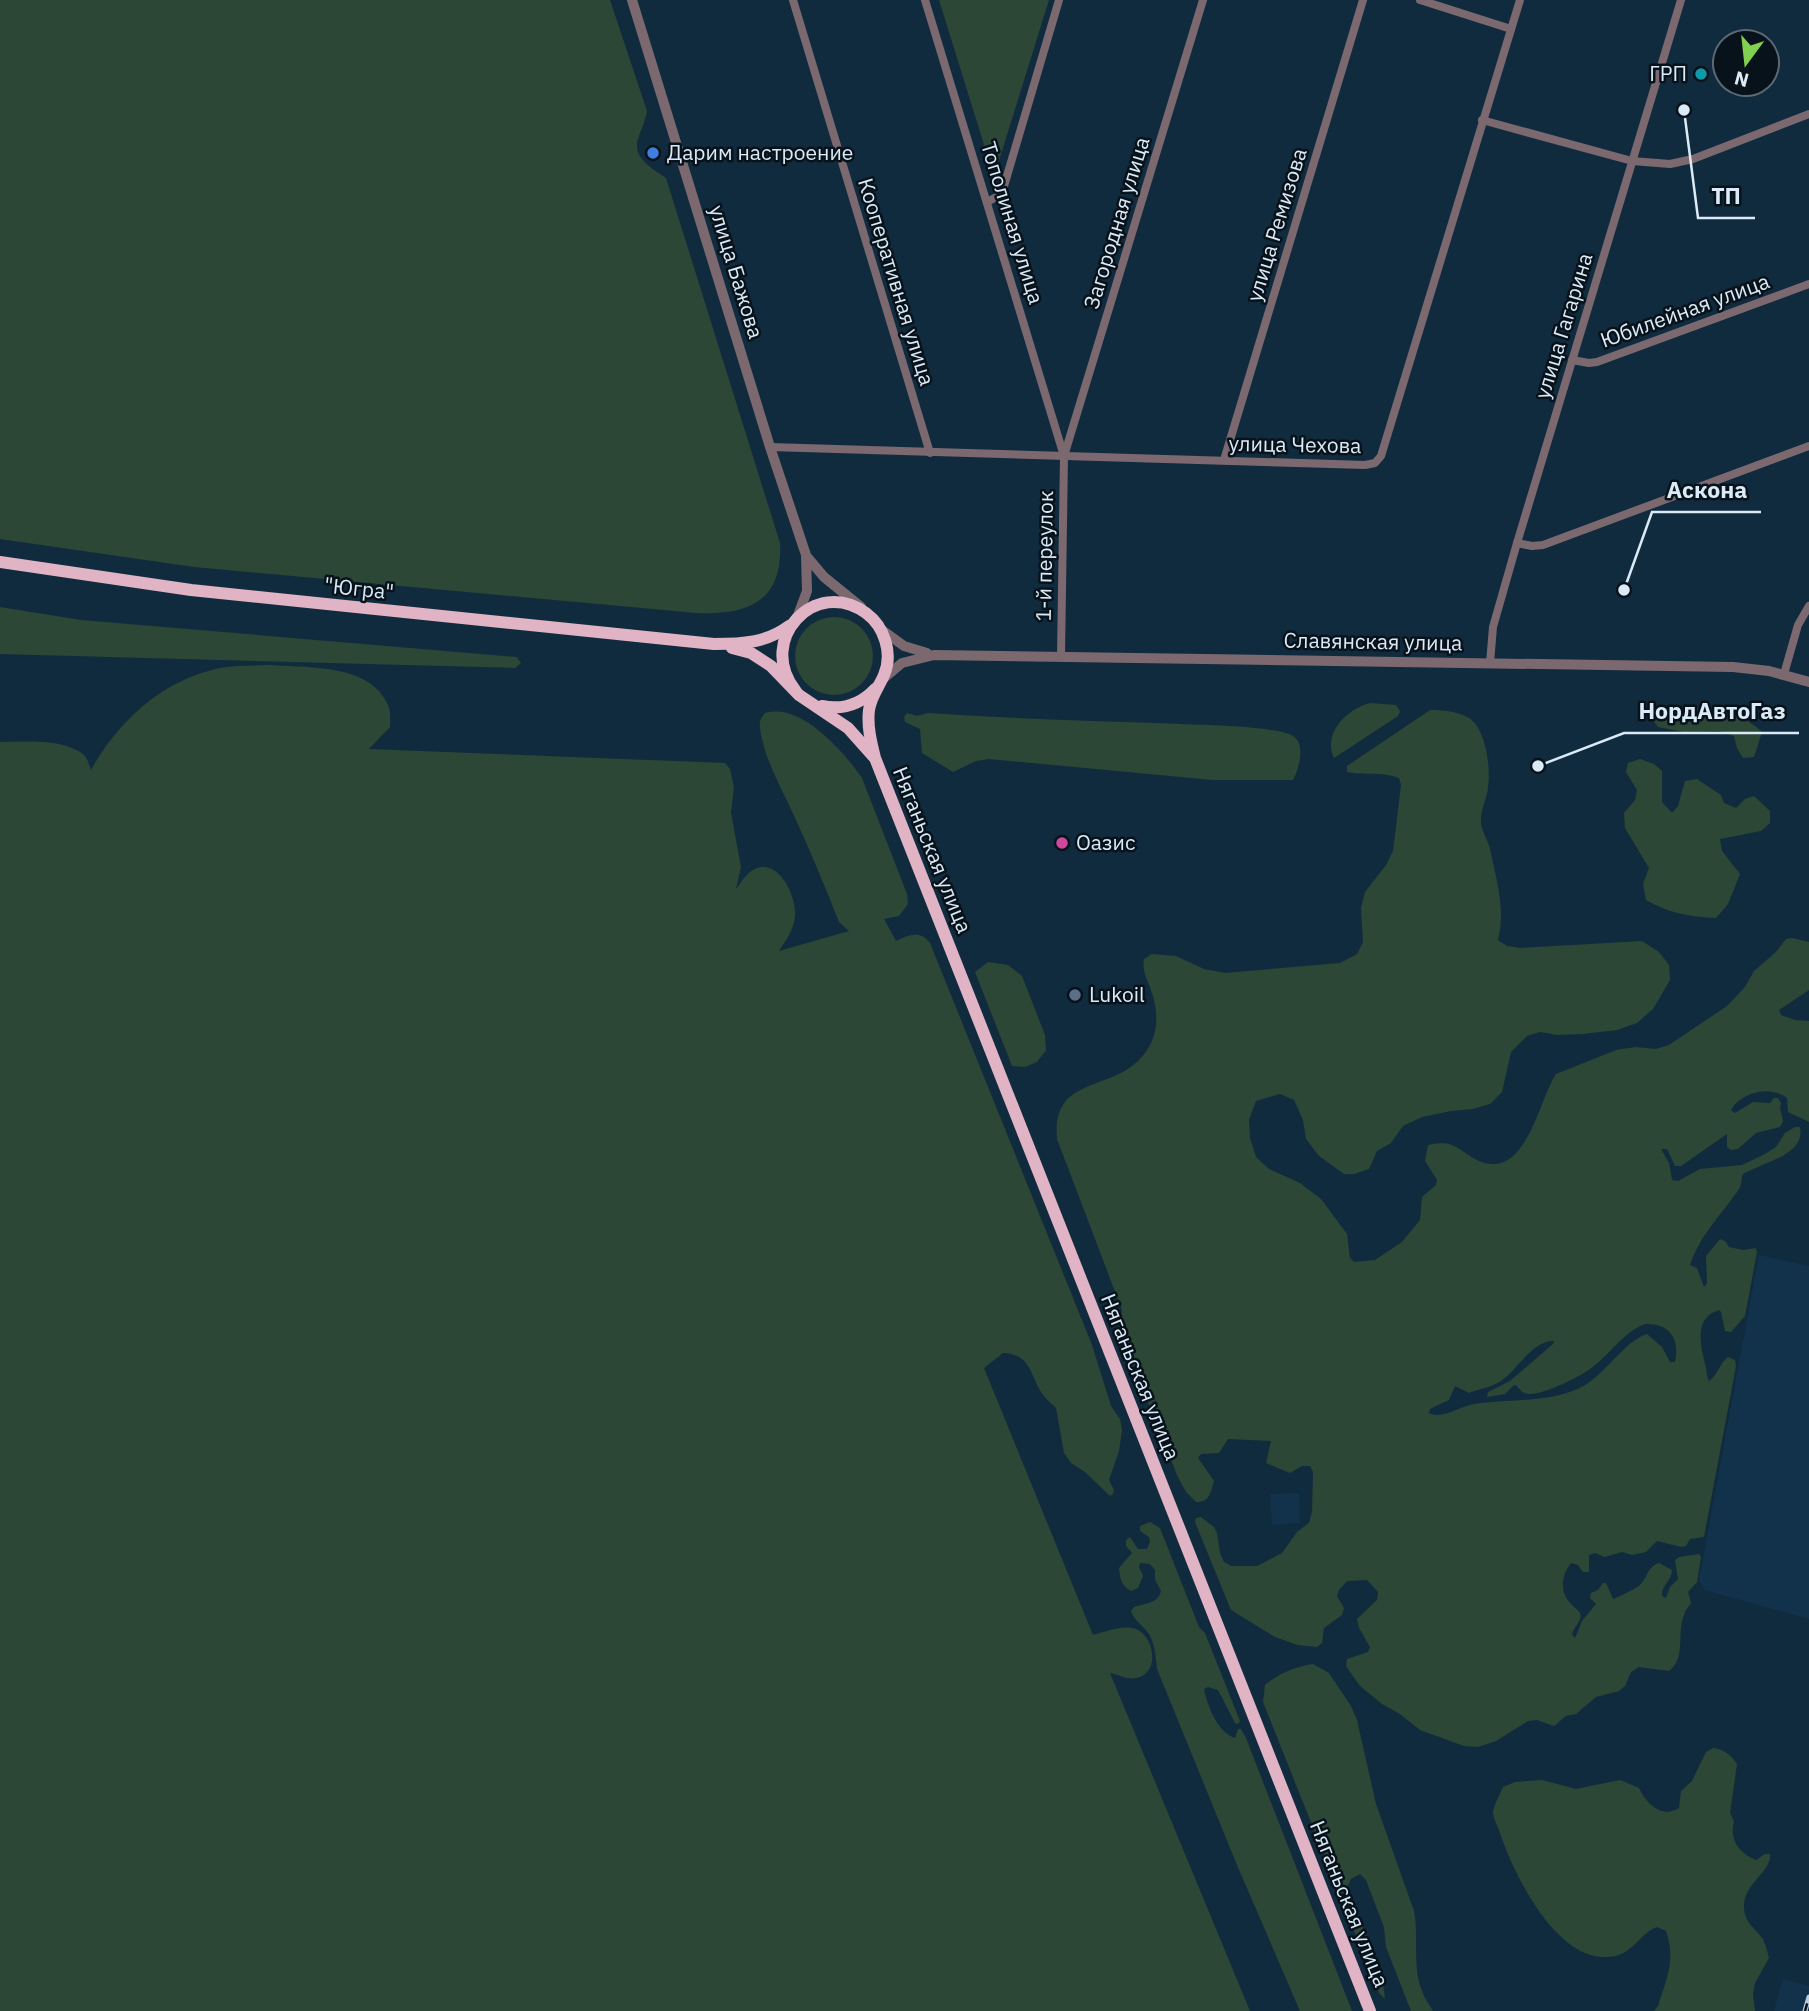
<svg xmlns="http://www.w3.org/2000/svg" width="1809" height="2011" font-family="'IBM Plex Sans',sans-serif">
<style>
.built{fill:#12324b}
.green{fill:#2c4735;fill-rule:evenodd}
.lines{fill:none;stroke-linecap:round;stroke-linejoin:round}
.minor{stroke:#7b696f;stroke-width:8}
.tertiary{stroke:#7b696f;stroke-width:10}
.trunk{stroke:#e0b4c4;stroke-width:12}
.rail-casing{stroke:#bbccda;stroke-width:5}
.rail{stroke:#08121b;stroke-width:2.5;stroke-dasharray:8;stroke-linecap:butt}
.culture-dot{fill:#0f9aa8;stroke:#08121b;stroke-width:2.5}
.shop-dot{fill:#3f7fe0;stroke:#08121b;stroke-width:2.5}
.hotel-dot{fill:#d1479c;stroke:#08121b;stroke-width:2.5}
.service-dot{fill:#5c6f8a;stroke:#08121b;stroke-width:2.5}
.labels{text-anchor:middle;stroke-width:5;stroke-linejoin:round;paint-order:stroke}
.poi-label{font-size:21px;fill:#dbeaf7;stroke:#08121b;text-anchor:start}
.street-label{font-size:21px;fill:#dbeaf7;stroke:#08121b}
.leader{fill:none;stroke:#dbeaf7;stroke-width:2.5}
.callout-dot{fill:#dbeaf7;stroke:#08121b;stroke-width:2.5}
.callout-label{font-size:23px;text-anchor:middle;font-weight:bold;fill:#dbeaf7;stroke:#08121b;stroke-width:5;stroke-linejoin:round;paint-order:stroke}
</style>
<rect width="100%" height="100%" fill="#112b3e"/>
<!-- built -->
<g class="built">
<polygon points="1759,1255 1809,1266 1809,1619 1705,1590 1699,1580"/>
<polygon points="1299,1493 1300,1523 1272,1525 1270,1494"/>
<polygon points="1783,1979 1809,1986 1809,2011 1774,2011"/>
</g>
<!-- green -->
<g class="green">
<path d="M0 0H610L647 111C645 122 641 129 638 139 632 158 653 169 666 178L780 543C783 601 749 615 697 613L194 567 0 539Z"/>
<polygon points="939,0 1049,0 997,167 991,167"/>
<polygon points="0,607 81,620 517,657 521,663 515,668 0,654"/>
<circle cx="834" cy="656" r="39"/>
<path d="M269 665C307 668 370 663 388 705 391 711 390 720 390 727L369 749 725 763 730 769 734 787 731 813 741 867 736 889C741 883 746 873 755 869 779 858 797 897 795 917 793 931 786 940 779 951L849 931 839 922C825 887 811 852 795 818 782 788 764 760 760 728 759 721 761 718 765 713 801 702 844 752 862 778L907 894 908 904 899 916 884 919 896 941C909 935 920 930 930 943L1092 1345 1111 1406 1120 1419 1122 1430 1119 1451 1109 1480 1114 1490 1113 1494 1110 1496 1085 1472 1071 1463 1064 1453 1056 1408C1052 1404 1047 1400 1044 1396 1030 1379 1033 1354 1003 1353L984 1368 1093 1635C1105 1632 1119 1626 1132 1628 1154 1631 1162 1674 1136 1678 1127 1680 1117 1674 1110 1673L1250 2011H0V742C25 742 63 738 84 755 88 759 89 765 91 770 119 720 163 680 220 668 236 665 253 666 269 665Z"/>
<path d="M1370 703 1396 705 1400 711 1398 716 1334 758C1322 733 1347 709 1370 703Z"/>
<path d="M1676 706C1705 708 1740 710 1762 732L1754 757 1743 758 1737 748 1734 736 1719 731 1684 732 1658 727 1649 715 1657 709Z"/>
<path d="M1430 710C1443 710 1456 711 1467 717 1486 726 1491 768 1488 787 1487 800 1480 809 1481 823 1482 832 1488 840 1490 849 1496 878 1506 909 1498 940L1507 946 1520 948 1642 941 1659 952 1669 965 1670 980 1653 1009 1637 1023 1617 1030 1583 1034 1558 1035 1540 1032 1527 1036 1511 1052 1502 1092 1490 1104 1473 1109 1451 1111 1422 1117 1403 1126 1391 1143 1377 1151 1369 1169 1354 1174H1344L1319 1156 1306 1139 1303 1120 1294 1100 1280 1094 1256 1101 1249 1120 1250 1138 1256 1157 1269 1169 1300 1183 1321 1199 1347 1234 1350 1258 1354 1262 1375 1260 1402 1242 1420 1220 1422 1197 1436 1185 1437 1180 1425 1161 1428 1145C1452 1140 1455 1147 1473 1158 1525 1188 1538 1101 1556 1074L1616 1050 1636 1047 1656 1049 1669 1045 1727 1006 1745 987 1754 971 1776 952 1786 939 1792 938 1809 942V990L1779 1010 1781 1015 1795 1020 1809 1021V1122L1788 1112 1787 1098C1771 1085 1741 1092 1731 1110L1735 1113 1753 1102 1770 1103 1774 1098H1778L1781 1103 1780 1108 1783 1121 1780 1127 1756 1133 1738 1149 1731 1150 1727 1147V1134L1681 1166H1675L1667 1149H1661L1669 1163 1672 1180 1678 1181 1700 1169 1742 1165 1765 1154 1776 1147 1785 1133 1795 1127H1800C1806 1155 1763 1162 1743 1174 1741 1179 1742 1185 1739 1189 1722 1214 1700 1235 1690 1265L1697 1268 1704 1287 1707 1283 1706 1256 1720 1239 1725 1241 1729 1247 1743 1250 1756 1248 1757 1252 1745 1316 1731 1332 1725 1331 1721 1312 1719 1310C1693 1318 1701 1346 1705 1364 1707 1370 1706 1375 1709 1381 1717 1376 1720 1363 1728 1357L1735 1360 1736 1366 1704 1537 1690 1539 1686 1546 1681 1547 1657 1541 1646 1552 1632 1555 1622 1552 1605 1557 1595 1553 1589 1555V1572H1583L1578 1565 1571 1563C1561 1576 1559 1593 1572 1605 1574 1608 1579 1610 1580 1613 1583 1620 1574 1626 1572 1634L1575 1638 1582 1621 1596 1604 1590 1598 1591 1593 1598 1590 1603 1583H1606L1613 1599C1617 1598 1637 1588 1640 1585 1648 1577 1647 1567 1659 1563L1672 1570C1672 1581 1661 1585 1662 1596L1666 1598 1670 1587 1678 1579 1675 1560 1679 1557 1699 1554 1701 1557 1697 1582 1688 1592 1691 1603C1671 1626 1690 1655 1669 1671L1639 1667 1631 1672 1625 1686 1619 1691 1596 1697 1576 1714 1566 1716 1554 1726 1537 1720 1528 1721 1496 1741 1478 1747 1464 1746 1420 1730 1400 1714 1382 1704 1360 1686 1346 1666 1347 1659 1368 1652 1370 1647 1359 1628 1357 1619 1377 1600 1378 1592 1367 1580 1347 1581 1339 1590 1337 1596 1344 1608 1342 1615 1324 1628 1322 1643 1317 1647 1298 1645 1275 1637 1231 1610 1195 1522 1196 1518 1201 1517 1214 1527 1217 1533 1220 1553 1224 1562 1231 1566H1257L1282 1553 1297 1532 1309 1523 1312 1512 1313 1472 1310 1466H1302L1290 1473 1266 1463 1271 1441 1228 1439 1219 1453 1201 1454 1198 1458 1214 1481C1211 1492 1209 1503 1196 1502L1186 1492 1177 1475 1124 1343 1118 1323 1122 1310 1057 1139C1051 1068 1124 1098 1151 1043 1159 1027 1157 1006 1151 990 1147 978 1142 972 1144 959L1152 954 1176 956 1204 969 1225 973 1340 963 1357 954 1363 942 1361 908 1365 892 1386 865 1393 851 1401 785 1399 778C1383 771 1364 776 1347 772V766ZM1645 1324C1670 1323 1680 1339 1675 1362H1670L1662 1347 1647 1334C1625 1341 1607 1372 1585 1385 1556 1403 1508 1399 1474 1404 1460 1406 1442 1420 1429 1413L1430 1409 1449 1400 1455 1386 1469 1393C1479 1389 1492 1387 1501 1381 1518 1370 1532 1340 1554 1341L1553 1344 1510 1381 1488 1392 1487 1397 1505 1394 1513 1386 1516 1385C1520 1390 1523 1394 1529 1394 1543 1395 1579 1377 1590 1369 1610 1355 1622 1333 1645 1324Z"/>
<path d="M907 713 917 716 928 713C1012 719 1096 721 1181 724 1203 725 1276 726 1293 736 1306 744 1299 769 1293 780H1213L989 759 976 761 953 772 922 753 920 729 905 722 904 717Z"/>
<path d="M1640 759 1654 764 1662 771V802L1672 813 1678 806 1685 781 1697 779 1721 795 1724 803 1736 808 1745 799 1754 796 1770 811V823L1761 831 1720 839 1722 851 1740 874 1728 904 1716 918C1690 917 1669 913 1646 900L1643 884 1649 868 1625 828 1624 813 1635 800 1637 790 1626 772 1628 763Z"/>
<polygon points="988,962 1008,965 1022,976 1045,1035 1046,1050 1037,1062 1025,1067 1012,1066 975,972"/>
<path d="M1150 1522 1160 1528 1199 1627 1205 1633 1240 1721 1238 1724 1235 1723 1218 1690 1208 1687 1204 1689C1207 1705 1218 1733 1235 1738L1238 1729H1241L1246 1738 1352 2011H1300L1237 1865 1157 1669C1156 1658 1155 1644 1149 1634 1143 1625 1135 1622 1131 1611L1134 1607C1145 1603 1158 1604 1161 1591L1155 1580V1570L1150 1564 1140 1563 1139 1567 1143 1576 1138 1588 1131 1591C1121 1586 1120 1577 1119 1568L1132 1553 1126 1546V1540L1130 1537 1138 1549H1147L1150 1542 1149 1537 1140 1531V1526Z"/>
<path d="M1313 1664 1329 1673 1351 1706 1357 1720 1376 1804 1414 1911C1419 1937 1412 1965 1422 1991 1424 1998 1429 2004 1433 2011H1411L1386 1947 1384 1927 1377 1909 1366 1880 1360 1874 1351 1879 1347 1888 1382 1974 1385 1999 1379 1993 1263 1702 1265 1685C1279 1673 1295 1667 1313 1664Z"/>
<path d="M1713 1748C1724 1749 1731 1755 1737 1764L1730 1813 1734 1821C1729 1840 1739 1853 1756 1860L1765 1854H1770C1772 1872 1744 1883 1744 1906 1744 1922 1753 1926 1762 1938 1766 1944 1767 1951 1769 1958L1755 1983 1753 1994 1755 2011H1654L1658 2006C1667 1977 1676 1960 1666 1931L1657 1927C1636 1935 1633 1959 1602 1957 1554 1955 1513 1873 1500 1833 1498 1827 1493 1818 1493 1812 1494 1805 1500 1794 1503 1787L1515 1782 1542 1780 1576 1789 1620 1780 1639 1788C1646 1803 1661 1819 1679 1808L1681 1791 1692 1781 1706 1752Z"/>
</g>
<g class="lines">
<!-- minor -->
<g class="minor">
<polyline points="793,0 930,453"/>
<polyline points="925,0 1064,456"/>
<polyline points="1420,0 1511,29"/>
<polyline points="1482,120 1632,161 1670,164 1693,159 1809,114"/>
<polyline points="987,202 1000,195 1004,186 1059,0"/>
<polyline points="1572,360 1589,363 1597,362 1809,284"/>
<polyline points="770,447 1365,465 1375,463 1381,456 1520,0"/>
<polyline points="1224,460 1363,0"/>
<polyline points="1517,543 1532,546 1543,545 1809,446"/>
<polyline points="1061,656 1064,456 1203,0"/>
<polyline points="1490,663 1493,627 1517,543 1681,0"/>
<polyline points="1784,674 1798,625 1809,606"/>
</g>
<!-- tertiary -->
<g class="tertiary">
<polyline points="632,0 770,447 806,555 807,591 797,618"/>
<polyline points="808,558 824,577 861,607"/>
<polyline points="882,630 904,646 927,653"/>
<polyline points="884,678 902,663 934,655 1733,667 1769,671 1809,682"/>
</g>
<!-- trunk -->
<g class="trunk">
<path d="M0 562 191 590 714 644C742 644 766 643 789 626"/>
<polyline points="732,648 751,653 771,666 799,695 848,728 873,756"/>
<path d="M795 690C756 640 815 576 866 613 885 627 893 654 884 675 879 687 871 696 869 710 867 726 871 742 875 758L1370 2011"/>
<path d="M822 706C842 710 860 705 875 689"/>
</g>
<defs>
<polyline id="rail" points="1805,2011 1809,1997"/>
</defs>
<!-- rail casing -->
<use href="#rail" class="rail-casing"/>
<!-- rail -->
<use href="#rail" class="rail"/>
</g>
<!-- markers -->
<circle class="culture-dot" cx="1701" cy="74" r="7"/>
<circle class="shop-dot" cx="653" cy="153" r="7"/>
<circle class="hotel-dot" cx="1062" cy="843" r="7"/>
<circle class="service-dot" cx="1075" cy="995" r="7"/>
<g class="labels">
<!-- poi labels -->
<g class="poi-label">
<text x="1687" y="81" text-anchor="end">ГРП</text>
<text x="667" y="160">Дарим настроение</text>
<text x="1076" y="850">Оазис</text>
<text x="1089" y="1002">Lukoil</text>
</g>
<!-- street labels -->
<g class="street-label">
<text transform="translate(1012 223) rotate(73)" y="7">Тополиная улица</text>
<text transform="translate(1117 223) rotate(-73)" y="7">Загородная улица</text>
<text transform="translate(1277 225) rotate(-73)" y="7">улица Ремизова</text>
<text transform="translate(736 272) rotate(73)" y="7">улица Бажова</text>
<text transform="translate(896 282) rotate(73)" y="7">Кооперативная улица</text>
<text transform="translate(1685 311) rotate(-20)" y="7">Юбилейная улица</text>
<text transform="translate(1564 326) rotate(-73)" y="7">улица Гагарина</text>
<text transform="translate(1295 445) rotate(1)" y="7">улица Чехова</text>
<text transform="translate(1045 556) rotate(-89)" y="7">1-й переулок</text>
<text transform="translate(359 589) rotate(6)" y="7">"Югра"</text>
<text transform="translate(1373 642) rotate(1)" y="7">Славянская улица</text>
<text transform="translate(932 850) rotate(68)" y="7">Няганьская улица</text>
<text transform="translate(1140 1377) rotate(68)" y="7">Няганьская улица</text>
<text transform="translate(1349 1904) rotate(68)" y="7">Няганьская улица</text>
</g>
</g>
<!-- callouts -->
<path class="leader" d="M1684 110L1698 218H1755M1624 590L1652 512H1761M1538 766L1624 733H1799"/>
<g class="callout-dot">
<circle cx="1684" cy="110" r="7"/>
<circle cx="1624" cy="590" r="7"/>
<circle cx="1538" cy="766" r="7"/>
</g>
<g class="callout-label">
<text x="1726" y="204">ТП</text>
<text x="1707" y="498">Аскона</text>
<text x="1712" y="719">НордАвтоГаз</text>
</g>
<!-- north arrow -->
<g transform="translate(1746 63) rotate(195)"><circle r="33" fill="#08121b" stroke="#5c6873" stroke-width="2"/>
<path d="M0-5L12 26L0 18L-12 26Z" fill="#82d050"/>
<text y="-10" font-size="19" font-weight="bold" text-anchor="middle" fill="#dbeaf7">N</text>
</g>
</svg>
